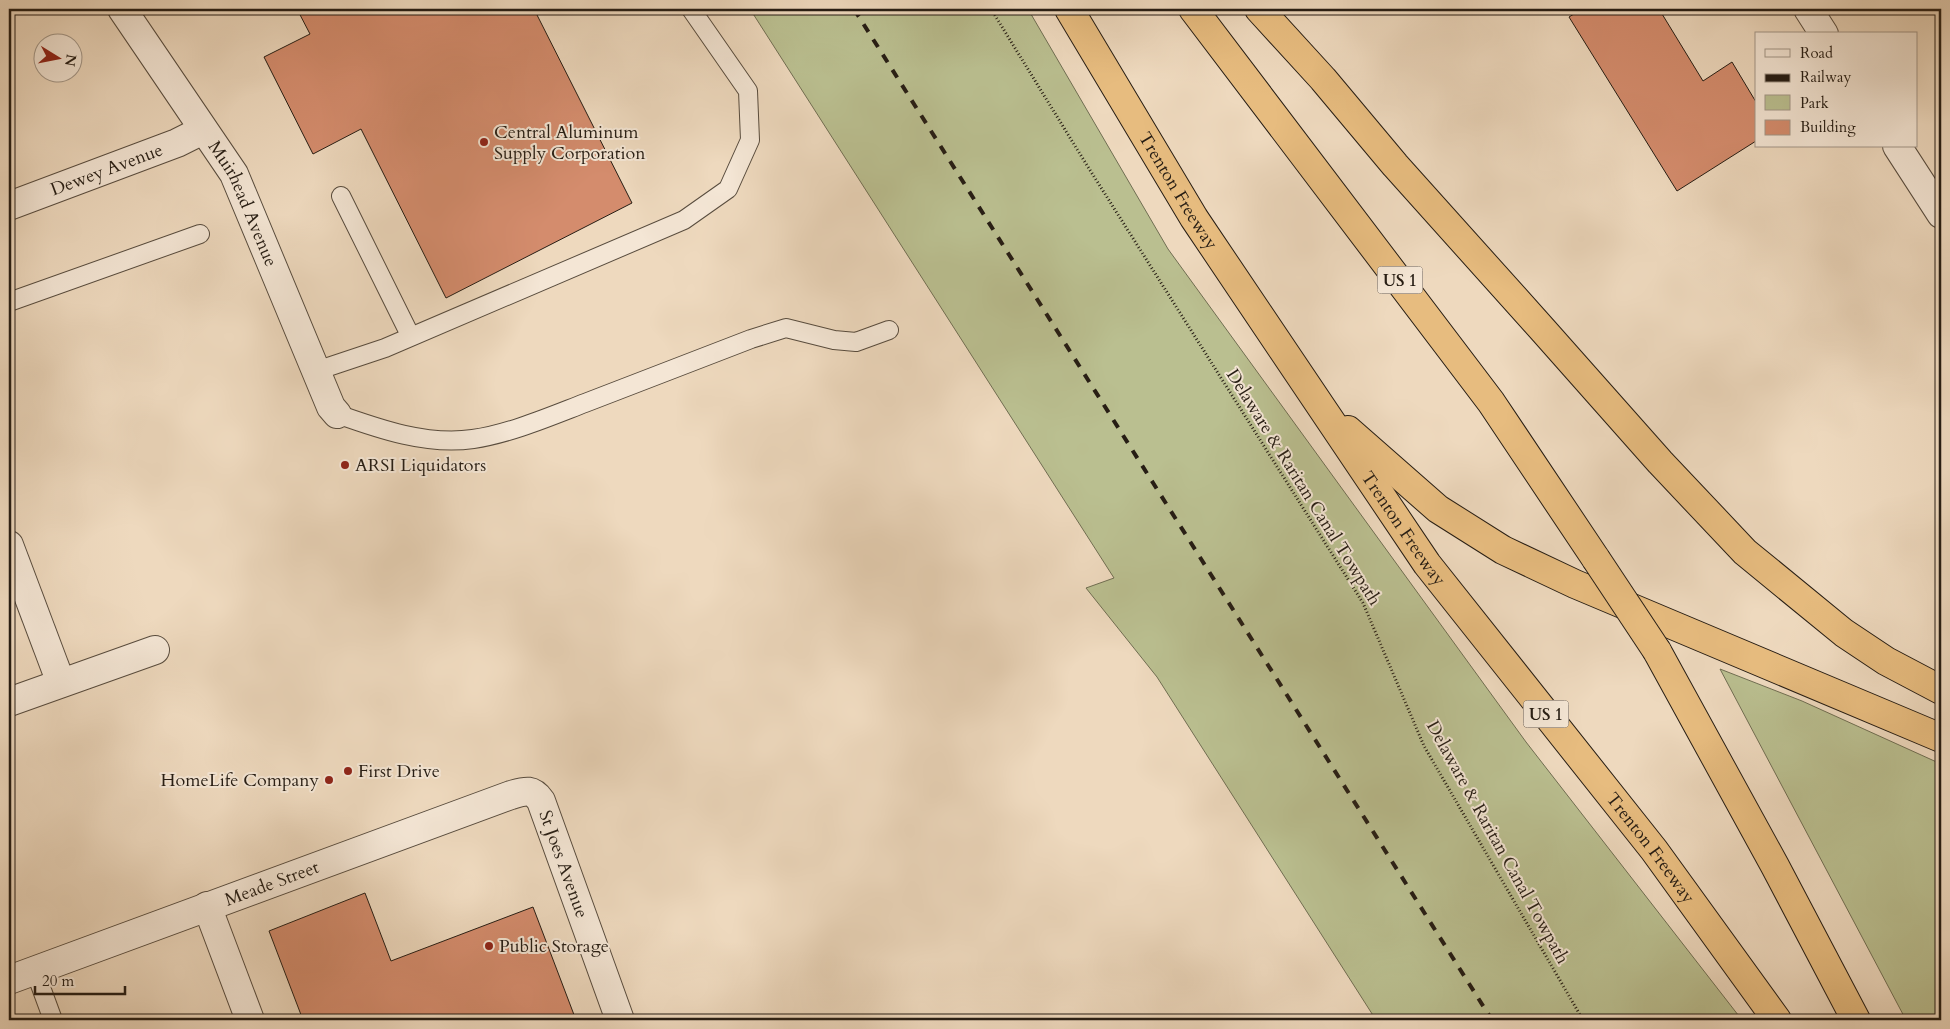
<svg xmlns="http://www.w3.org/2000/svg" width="1950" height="1029" font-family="Cardo,serif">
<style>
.green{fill:#babf90;stroke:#706e52}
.building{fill:#d48c6d;stroke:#261d14}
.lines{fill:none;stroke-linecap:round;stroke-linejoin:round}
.service-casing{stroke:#584c3e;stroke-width:20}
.minor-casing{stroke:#584c3e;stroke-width:30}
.motorway-casing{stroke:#261d14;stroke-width:30}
.path{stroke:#261d14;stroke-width:3;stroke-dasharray:1 2.5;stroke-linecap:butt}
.service{stroke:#f4e6d5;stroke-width:18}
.minor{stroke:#f4e6d5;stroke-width:28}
.motorway{stroke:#e7bc7f;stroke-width:28}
.rail{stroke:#261d14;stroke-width:4;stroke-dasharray:9 9;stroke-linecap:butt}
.motorway-bridge-casing{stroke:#261d14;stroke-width:30;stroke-linecap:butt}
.motorway-bridge{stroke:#e7bc7f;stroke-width:28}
.poi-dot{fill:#8f2418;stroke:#f4e6d5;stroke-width:2}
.labels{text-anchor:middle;stroke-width:4;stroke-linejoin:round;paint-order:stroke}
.shield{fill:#f4e6d5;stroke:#64594e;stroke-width:1}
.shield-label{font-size:16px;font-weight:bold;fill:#261d14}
.poi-label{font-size:18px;fill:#261d14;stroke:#f4e6d5;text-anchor:start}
.street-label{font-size:18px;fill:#261d14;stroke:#f4e6d5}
</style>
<rect width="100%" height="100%" fill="#eed9be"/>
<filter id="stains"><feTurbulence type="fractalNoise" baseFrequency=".004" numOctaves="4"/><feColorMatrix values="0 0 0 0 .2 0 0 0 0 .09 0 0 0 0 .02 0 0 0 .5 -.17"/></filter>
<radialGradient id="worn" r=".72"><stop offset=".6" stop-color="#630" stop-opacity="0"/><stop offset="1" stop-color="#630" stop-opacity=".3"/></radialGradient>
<!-- green -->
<g class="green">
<polygon points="750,9 1028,9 1168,249 1526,742 1742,1020 1376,1020 1157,677 1086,588 1114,578"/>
<polygon points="1720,669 1802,701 1941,764 1941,1020 1906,1020"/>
</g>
<!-- building -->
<g class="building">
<polygon points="297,9 534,9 632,203 446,298 361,129 313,154 264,57 310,34"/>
<polygon points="1582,9 1659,9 1703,81 1732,62 1756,102 1756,141 1677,191 1569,17"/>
<polygon points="365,893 391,961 533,907 576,1020 303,1020 269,931"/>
</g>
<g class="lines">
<defs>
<g id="service">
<polyline points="341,196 410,335"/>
<polyline points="9,302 200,234"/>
<polyline points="316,371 385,348 684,220 728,189 750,140 748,91 691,9"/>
<path d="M337 414C379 429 428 446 473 439 509 434 551 416 585 403 640 382 696 360 751 339L786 328 834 340 856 342 889 330"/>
<polyline points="35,971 53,1020"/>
</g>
<g id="minor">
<path id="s1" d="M122 9 234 174 331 407 337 414"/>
<polyline points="1808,9 1824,34"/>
<polyline points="1897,146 1941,214"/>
<path id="s2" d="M9 206 177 143 203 130"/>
<polyline points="9,545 61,683"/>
<polyline points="9,702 155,650"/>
<polyline points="207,906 250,1020"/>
<path id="s3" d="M9 980 511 795C525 791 532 788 541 801L620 1020"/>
</g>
<g id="motorway">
<path id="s4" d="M1069 9 1194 218 1427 564 1654 850 1777 1020"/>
<polyline points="1193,9 1491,402 1596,559"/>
<polyline points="1259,9 1323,79 1395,165 1543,330 1660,462 1745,552 1844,633 1886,661 1941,690"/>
<polyline points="1348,430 1438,509 1503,550 1575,584 1941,738"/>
<polyline points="1657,651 1775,866 1856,1020"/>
</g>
</defs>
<!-- service casing -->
<use href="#service" class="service-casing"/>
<!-- minor casing -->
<use href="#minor" class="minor-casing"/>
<!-- motorway casing -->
<use href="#motorway" class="motorway-casing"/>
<!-- path -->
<polyline class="path" points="991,9 1088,167 1363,603 1424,746 1583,1020"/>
<!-- service -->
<use href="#service" class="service"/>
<!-- minor -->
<use href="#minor" class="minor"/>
<!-- motorway -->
<use href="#motorway" class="motorway"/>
<!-- rail -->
<polyline class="rail" points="854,9 1492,1020"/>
<defs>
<polyline id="motorway-bridge" points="1596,559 1657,651"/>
</defs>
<!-- motorway-bridge casing -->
<use href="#motorway-bridge" class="motorway-bridge-casing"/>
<!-- motorway-bridge -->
<use href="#motorway-bridge" class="motorway-bridge"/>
</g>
<!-- markers -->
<g class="poi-dot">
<circle cx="484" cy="142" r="5"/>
<circle cx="345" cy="465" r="5"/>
<circle cx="348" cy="771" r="5"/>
<circle cx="329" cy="780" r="5"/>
<circle cx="489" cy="946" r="5"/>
</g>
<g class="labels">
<!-- shield labels -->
<g class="shield">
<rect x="1377.5" y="266.5" width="45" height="27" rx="4"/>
<rect x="1523.5" y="700.5" width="45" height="27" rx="4"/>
</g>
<g class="shield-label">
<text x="1400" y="286">US 1</text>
<text x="1546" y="720">US 1</text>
</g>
<!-- poi labels -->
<g class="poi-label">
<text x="494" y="138">Central Aluminum<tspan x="494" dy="21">Supply Corporation</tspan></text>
<text x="355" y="471">ARSI Liquidators</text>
<text x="358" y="777">First Drive</text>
<text x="319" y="786" text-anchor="end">HomeLife Company</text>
<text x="499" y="952">Public Storage</text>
</g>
<!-- street labels -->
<g class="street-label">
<text dy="6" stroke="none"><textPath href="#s2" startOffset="104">Dewey Avenue</textPath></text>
<text dy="6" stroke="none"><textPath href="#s4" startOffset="212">Trenton Freeway</textPath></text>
<text dy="6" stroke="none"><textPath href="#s1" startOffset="230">Muirhead Avenue</textPath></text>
<text transform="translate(1304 487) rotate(58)" y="6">Delaware &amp; Raritan Canal Towpath</text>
<text dy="6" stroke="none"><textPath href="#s4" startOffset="618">Trenton Freeway</textPath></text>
<text transform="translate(1498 842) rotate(61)" y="6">Delaware &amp; Raritan Canal Towpath</text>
<text dy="6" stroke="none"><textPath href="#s4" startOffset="1022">Trenton Freeway</textPath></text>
<text dy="6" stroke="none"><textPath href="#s3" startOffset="636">St Joes Avenue</textPath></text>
<text dy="6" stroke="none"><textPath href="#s3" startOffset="280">Meade Street</textPath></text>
</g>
</g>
<!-- margin -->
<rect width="1950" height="1029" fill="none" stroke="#eed9be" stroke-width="30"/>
<rect x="10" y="10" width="1930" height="1009" fill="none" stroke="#261d14" stroke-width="2.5"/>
<rect x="15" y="15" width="1920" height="999" fill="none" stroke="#261d14"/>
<!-- legend -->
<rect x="1755" y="32" width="162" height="115" fill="#f4e6d5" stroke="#a29688"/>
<rect x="1765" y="49" width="25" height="8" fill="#f4e6d5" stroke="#a29688"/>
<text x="1800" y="58" font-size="15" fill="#261d14">Road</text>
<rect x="1765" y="74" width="25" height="8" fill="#261d14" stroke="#a29688"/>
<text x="1800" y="82" font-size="15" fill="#261d14">Railway</text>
<rect x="1765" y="95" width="25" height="15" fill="#babf90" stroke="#a29688"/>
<text x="1800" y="108" font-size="15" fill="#261d14">Park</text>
<rect x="1765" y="120" width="25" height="15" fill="#d48c6d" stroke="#a29688"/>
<text x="1800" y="132" font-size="15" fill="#261d14">Building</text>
<!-- north arrow -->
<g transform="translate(58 58) rotate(100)"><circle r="24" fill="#f4e6d5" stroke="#a29688"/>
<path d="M0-4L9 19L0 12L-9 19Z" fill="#8f2418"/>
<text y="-8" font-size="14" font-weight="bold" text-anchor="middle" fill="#261d14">N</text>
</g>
<!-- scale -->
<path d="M35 986v8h90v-8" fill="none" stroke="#261d14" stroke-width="2.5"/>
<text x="42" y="986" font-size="15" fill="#261d14" stroke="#f4e6d5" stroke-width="4" paint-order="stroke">20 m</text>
<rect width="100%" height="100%" filter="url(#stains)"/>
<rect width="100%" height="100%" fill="url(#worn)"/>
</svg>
